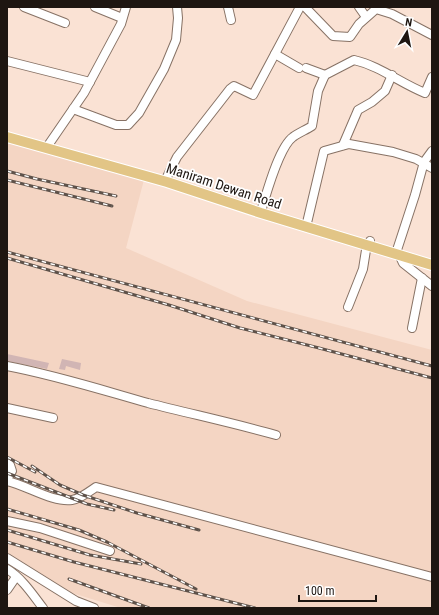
<svg xmlns="http://www.w3.org/2000/svg" width="439" height="615" font-family="'Roboto Condensed',sans-serif">
<style>
.built{fill:#f4d5c3}
.building{fill:#d1b5b4}
.lines{fill:none;stroke-linecap:round;stroke-linejoin:round}
.minor-casing{stroke:#877265;stroke-width:10}
.major-casing{stroke:#fff;stroke-width:12}
.minor{stroke:#fff;stroke-width:8}
.major{stroke:#e2c586;stroke-width:10}
.rail-casing{stroke:#5e524a;stroke-width:3}
.rail{stroke:#fff;stroke-width:1.5;stroke-dasharray:4.5;stroke-linecap:butt}
.labels{text-anchor:middle;stroke-width:3.5;stroke-linejoin:round;paint-order:stroke}
.street-label{font-size:14px;fill:#1e1611;stroke:#fff}
</style>
<rect width="100%" height="100%" fill="#fae2d4"/>
<!-- built -->
<polygon class="built" points="7,141 145,176 126,248 247,301 432,350 432,608 121,608 72,593 7,552"/>
<!-- building -->
<g class="building">
<polygon points="7,354 49,363 47,369 7,361"/>
<polygon points="62,359 81,363 80,370 66,366 65,370 59,369"/>
</g>
<g class="lines">
<defs>
<g id="minor">
<polyline points="24,7 65,23"/>
<polyline points="95,7 122,18"/>
<polyline points="228,7 231,20"/>
<polyline points="305,7 333,36 350,37 359,24 376,9 392,14 432,35"/>
<polyline points="359,7 366,17"/>
<polyline points="275,54 299,68"/>
<polyline points="7,61 90,82"/>
<polyline points="306,68 325,75"/>
<polyline points="73,109 116,125 128,125 139,113 164,69 176,40 178,18 177,7"/>
<polyline points="343,145 358,110 372,102 385,91 392,75"/>
<polyline points="49,149 49,144 84,93 121,24 126,7"/>
<polyline points="432,151 424,162 415,195 397,250 403,263 432,286"/>
<polyline points="165,181 177,157 230,89 234,86 253,95 300,7"/>
<path d="M262 208C267 192 279 147 293 137 298 133 306 130 312 126L318 91 325 75 354 60C380 66 400 83 425 93L432 77"/>
<polyline points="306,227 324,151 349,144 393,152 416,159 432,168"/>
<polyline points="348,307 363,269 366,250 370,241"/>
<polyline points="412,328 422,278"/>
<path d="M7 366C55 375 102 390 148 403 191 414 233 423 276 435"/>
<polyline points="7,408 53,418"/>
<polyline points="7,463 10,465 12,471 7,479"/>
<path d="M7 481C26 485 53 503 72 500 80 499 90 491 96 487L432 577"/>
<polyline points="7,521 40,528 110,551"/>
<polyline points="7,558 76,601 94,608"/>
<path d="M7 569C22 578 33 595 43 608"/>
<polyline points="7,590 16,577"/>
</g>
<polyline id="major" points="7,137 167,182 261,213 432,265"/>
</defs>
<!-- minor casing -->
<use href="#minor" class="minor-casing"/>
<!-- major casing -->
<use href="#major" class="major-casing"/>
<!-- minor -->
<use href="#minor" class="minor"/>
<!-- major -->
<use href="#major" class="major"/>
<defs>
<g id="rail">
<polyline points="7,171 37,179 116,196"/>
<polyline points="7,180 112,206"/>
<polyline points="7,252 432,366"/>
<polyline points="7,258 169,305 240,328 319,348 432,378"/>
<polyline points="7,457 35,472"/>
<polyline points="32,466 60,485 83,495 137,513 199,530"/>
<polyline points="7,473 87,504 114,510"/>
<polyline points="7,509 79,530 107,542 196,589"/>
<polyline points="7,530 90,555 141,564"/>
<polyline points="7,542 74,562 255,608"/>
<polyline points="69,579 149,608"/>
</g>
</defs>
<!-- rail casing -->
<use href="#rail" class="rail-casing"/>
<!-- rail -->
<use href="#rail" class="rail"/>
</g>
<g class="labels">
<!-- street labels -->
<g class="street-label">
<text transform="translate(224 186) rotate(18)" y="5">Maniram Dewan Road</text>
</g>
</g>
<!-- border -->
<rect width="439" height="615" fill="none" stroke="#1e1611" stroke-width="16"/>
<!-- north arrow -->
<g transform="translate(407 32) rotate(10)" stroke="#ffffff" stroke-width="3" paint-order="stroke">
<path d="M0-3L7 15L0 10L-7 15Z" fill="#1e1611"/>
<text y="-6" font-size="11" font-weight="bold" text-anchor="middle" fill="#1e1611">N</text>
</g>
<!-- scale -->
<path d="M299 595v6h77v-6" fill="none" stroke="#1e1611" stroke-width="2"/>
<text x="305" y="595" font-size="12" fill="#1e1611" stroke="#ffffff" stroke-width="3" paint-order="stroke">100 m</text>
</svg>
